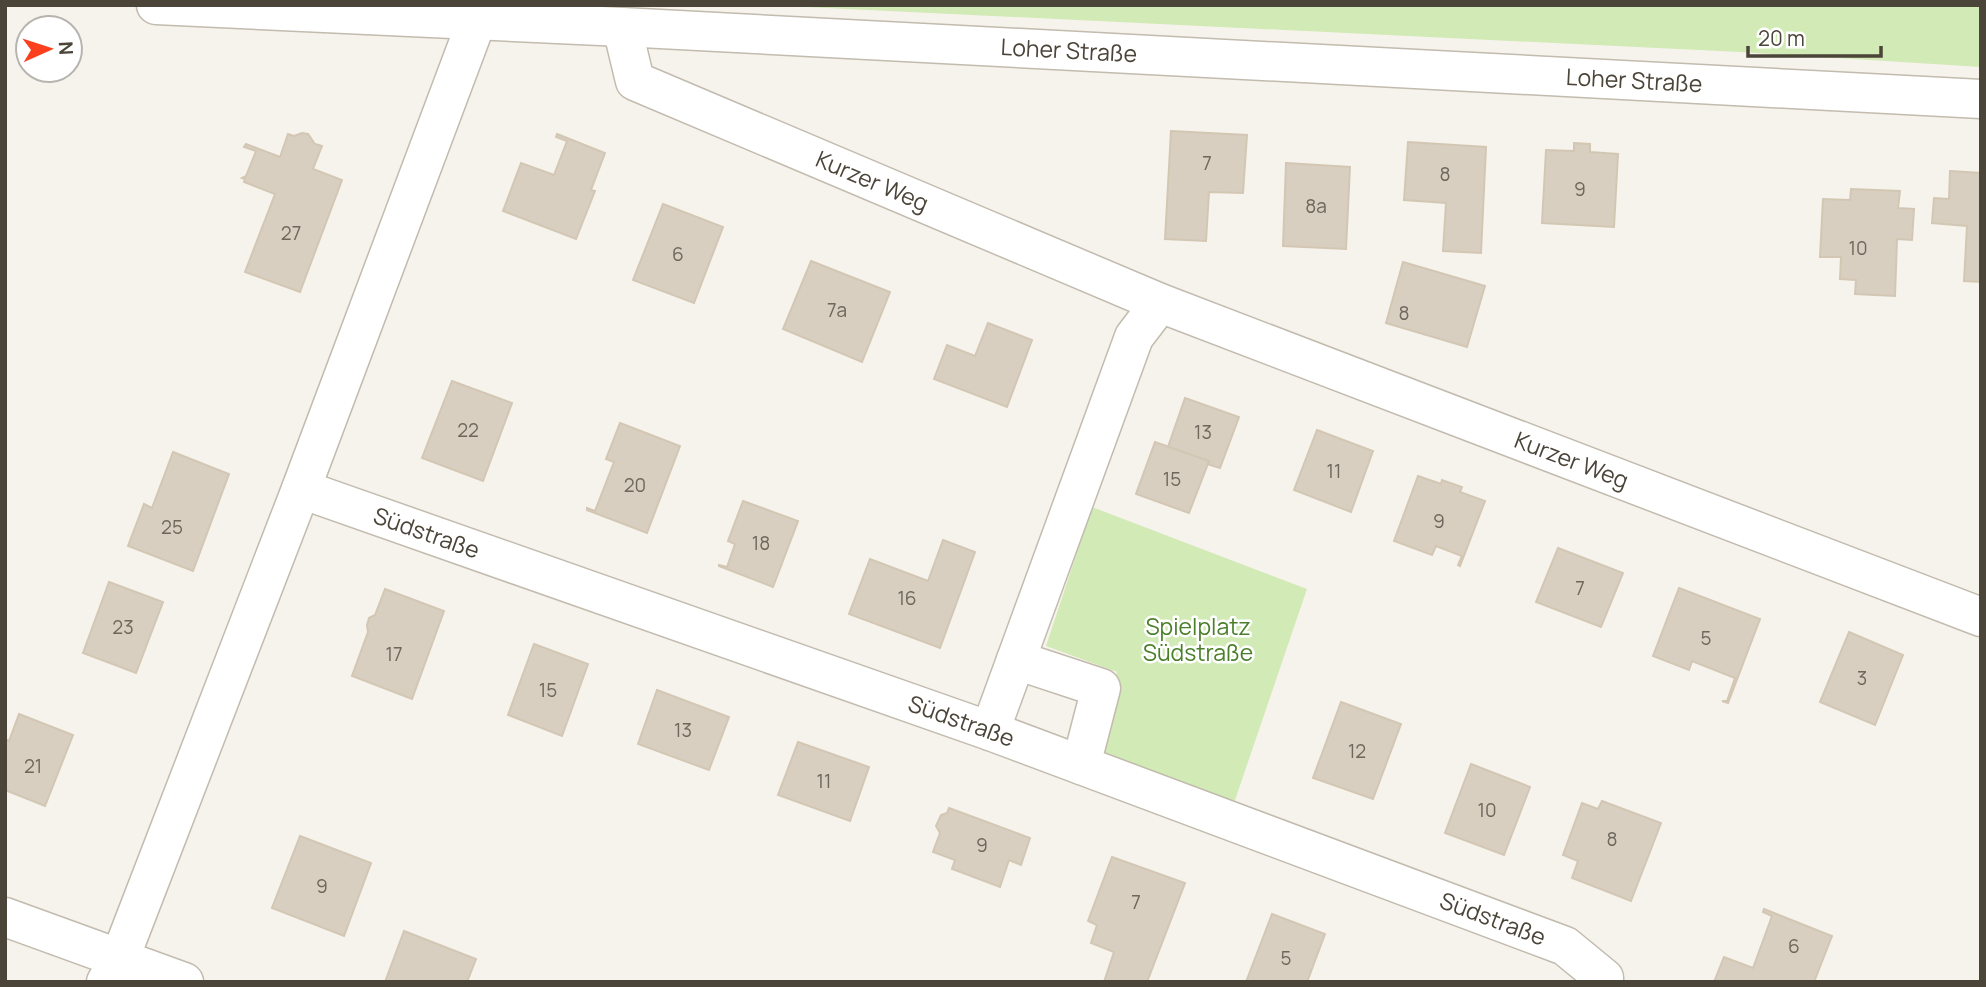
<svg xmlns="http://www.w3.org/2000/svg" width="1986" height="987" font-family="Manrope,sans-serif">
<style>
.green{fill:#d2eab5}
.building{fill:#d8cfc1;stroke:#d3c7b4;stroke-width:2}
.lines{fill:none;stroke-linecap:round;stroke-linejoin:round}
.minor-casing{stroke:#c2bbae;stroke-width:41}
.minor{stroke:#fff;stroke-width:38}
.labels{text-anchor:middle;stroke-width:5;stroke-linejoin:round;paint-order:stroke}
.number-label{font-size:19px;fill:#6e675b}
.street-label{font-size:23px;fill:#4b4439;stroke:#fff}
.park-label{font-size:23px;fill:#4a7f2a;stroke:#fff}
</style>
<rect width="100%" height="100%" fill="#f6f3ec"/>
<!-- green -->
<g class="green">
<polygon points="765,5 1981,5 1981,67 1740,52"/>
<polygon points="1092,507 1307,589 1233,806 1091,756 1117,672 1046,646"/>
</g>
<!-- building -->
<g class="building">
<polygon points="1171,131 1247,135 1243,193 1209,192 1206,241 1165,239"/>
<polygon points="302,133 308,134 315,144 322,146 313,169 342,180 300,292 245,272 275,194 244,182 245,179 242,178 246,176 256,151 244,147 246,144 280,157 288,134 294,136"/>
<polygon points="557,134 605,153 591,190 595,191 576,239 503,211 521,163 554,175 567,141 556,137"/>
<polygon points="1408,142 1486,147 1481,253 1443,251 1446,203 1404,200"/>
<polygon points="1574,143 1590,144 1590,152 1618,154 1614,227 1542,223 1546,150 1574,151"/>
<polygon points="1286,163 1350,167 1346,249 1283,246"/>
<polygon points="1950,171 1981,173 1981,282 1964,281 1967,226 1932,223 1934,198 1949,199"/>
<polygon points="1851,189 1900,191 1898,208 1914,209 1912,240 1897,239 1895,296 1855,294 1856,280 1840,279 1841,257 1820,257 1823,199 1850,200"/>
<polygon points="663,204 723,227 694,303 633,280"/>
<polygon points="811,261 890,292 862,362 783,329"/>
<polygon points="1403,262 1485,286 1467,347 1386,323"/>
<polygon points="988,323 1032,340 1007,407 934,379 947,345 975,356"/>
<polygon points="452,381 512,403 483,481 422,458"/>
<polygon points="1185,398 1239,417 1220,468 1207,464 1209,461 1168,447"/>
<polygon points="620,423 680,446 647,533 587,510 587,508 595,511 614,462 606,459"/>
<polygon points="1317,430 1373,451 1351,512 1294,490"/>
<polygon points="1155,442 1209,461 1189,513 1136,494"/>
<polygon points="173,452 229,474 193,571 128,546 144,504 152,508"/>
<polygon points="1418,476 1441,484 1442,480 1462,487 1460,492 1485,501 1460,566 1458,565 1462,556 1436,546 1432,555 1394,541"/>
<polygon points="743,501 798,521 773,587 719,566 719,565 727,567 735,544 728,541"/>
<polygon points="943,540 975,552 940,648 849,614 870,559 928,581"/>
<polygon points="1558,548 1623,573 1601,627 1536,602"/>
<polygon points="109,582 163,602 136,673 83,653"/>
<polygon points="1679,588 1760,619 1728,703 1722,701 1727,701 1735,678 1692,661 1689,670 1653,656"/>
<polygon points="385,589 444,611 412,699 352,676 368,632 367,625 369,618 375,615"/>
<polygon points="1849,632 1903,655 1875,725 1820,702"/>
<polygon points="534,644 588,664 562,736 508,715"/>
<polygon points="657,690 729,717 709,770 638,744"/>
<polygon points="1341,702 1401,724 1373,799 1313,778"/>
<polygon points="19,714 73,735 45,806 5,790 5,739 9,741"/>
<polygon points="798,742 869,767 850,821 778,795"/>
<polygon points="1471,764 1530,787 1504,855 1445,833"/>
<polygon points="1602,801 1661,823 1631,901 1572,878 1578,861 1563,855 1582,803 1598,809"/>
<polygon points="949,808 1030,838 1021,865 1009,860 1000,887 952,869 955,860 933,852 940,833 936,826 941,815 947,813"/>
<polygon points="300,836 371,863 344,936 272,908"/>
<polygon points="1112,857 1185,883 1147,982 1104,982 1114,952 1091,943 1097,925 1088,921"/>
<polygon points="1764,909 1832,936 1814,982 1714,982 1724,957 1753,968 1772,916 1763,912"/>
<polygon points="1272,914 1325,934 1307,982 1246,982"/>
<polygon points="404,931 476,959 467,982 385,982"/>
</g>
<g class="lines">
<defs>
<g id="minor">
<path id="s1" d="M156 5 622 27 1981 99"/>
<path id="s2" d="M622 27 635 81 1160 303 1981 617"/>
<path id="s3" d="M301 489 990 731 1565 946 1604 978V982"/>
<polyline points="1016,660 1101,688 1081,765"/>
<polyline points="990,731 1134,337 1160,303"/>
<polyline points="5,917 184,982"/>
<polyline points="106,982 120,958 301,489 477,20"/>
</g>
</defs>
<!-- minor casing -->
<use href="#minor" class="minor-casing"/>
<!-- minor -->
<use href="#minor" class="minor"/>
</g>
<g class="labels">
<!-- number labels -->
<g class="number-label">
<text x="1207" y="170">7</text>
<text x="1445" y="181">8</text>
<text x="1580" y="196">9</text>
<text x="1316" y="213">8a</text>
<text x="291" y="240">27</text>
<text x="1858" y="255">10</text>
<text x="678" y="261">6</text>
<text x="837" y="317">7a</text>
<text x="1404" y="320">8</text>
<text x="468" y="437">22</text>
<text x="1203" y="439">13</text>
<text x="1334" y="478">11</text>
<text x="1172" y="486">15</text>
<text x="635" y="492">20</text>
<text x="1439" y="528">9</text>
<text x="172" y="534">25</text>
<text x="761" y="550">18</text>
<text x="1580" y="595">7</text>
<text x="907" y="605">16</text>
<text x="123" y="634">23</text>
<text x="1706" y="645">5</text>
<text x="394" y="661">17</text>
<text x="1862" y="685">3</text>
<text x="548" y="697">15</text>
<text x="683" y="737">13</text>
<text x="1357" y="758">12</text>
<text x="33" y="773">21</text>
<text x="824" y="788">11</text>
<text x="1487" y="817">10</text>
<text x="1612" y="846">8</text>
<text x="982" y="852">9</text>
<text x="322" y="893">9</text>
<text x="1136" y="909">7</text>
<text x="1794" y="953">6</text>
<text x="1286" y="965">5</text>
</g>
<!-- street labels -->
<g class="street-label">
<text dy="8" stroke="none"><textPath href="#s1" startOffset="914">Loher Straße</textPath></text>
<text dy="8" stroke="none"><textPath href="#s1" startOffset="1480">Loher Straße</textPath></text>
<text dy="8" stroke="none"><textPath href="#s2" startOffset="313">Kurzer Weg</textPath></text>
<text dy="8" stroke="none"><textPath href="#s2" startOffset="1066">Kurzer Weg</textPath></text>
<text dy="8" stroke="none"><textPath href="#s3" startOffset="133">Südstraße</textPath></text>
<text dy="8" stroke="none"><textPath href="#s3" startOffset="700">Südstraße</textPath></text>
<text dy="8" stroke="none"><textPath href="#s3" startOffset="1267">Südstraße</textPath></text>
</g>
<!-- park labels -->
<g class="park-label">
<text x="1198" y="635">Spielplatz<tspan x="1198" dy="26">Südstraße</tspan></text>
</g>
</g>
<!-- border -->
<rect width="1986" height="987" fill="none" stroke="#4b4439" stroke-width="14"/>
<!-- north arrow -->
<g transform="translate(49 49) rotate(87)"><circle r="33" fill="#ffffff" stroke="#b7b4b0" stroke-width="2"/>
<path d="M0-5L12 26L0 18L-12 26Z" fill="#fc3f1d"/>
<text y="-10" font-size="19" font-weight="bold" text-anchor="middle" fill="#4b4439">N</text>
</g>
<!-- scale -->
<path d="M1748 46v10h133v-10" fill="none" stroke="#4b4439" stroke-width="3.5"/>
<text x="1758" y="46" font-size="21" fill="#4b4439" stroke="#ffffff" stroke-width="5" paint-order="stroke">20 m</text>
</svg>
